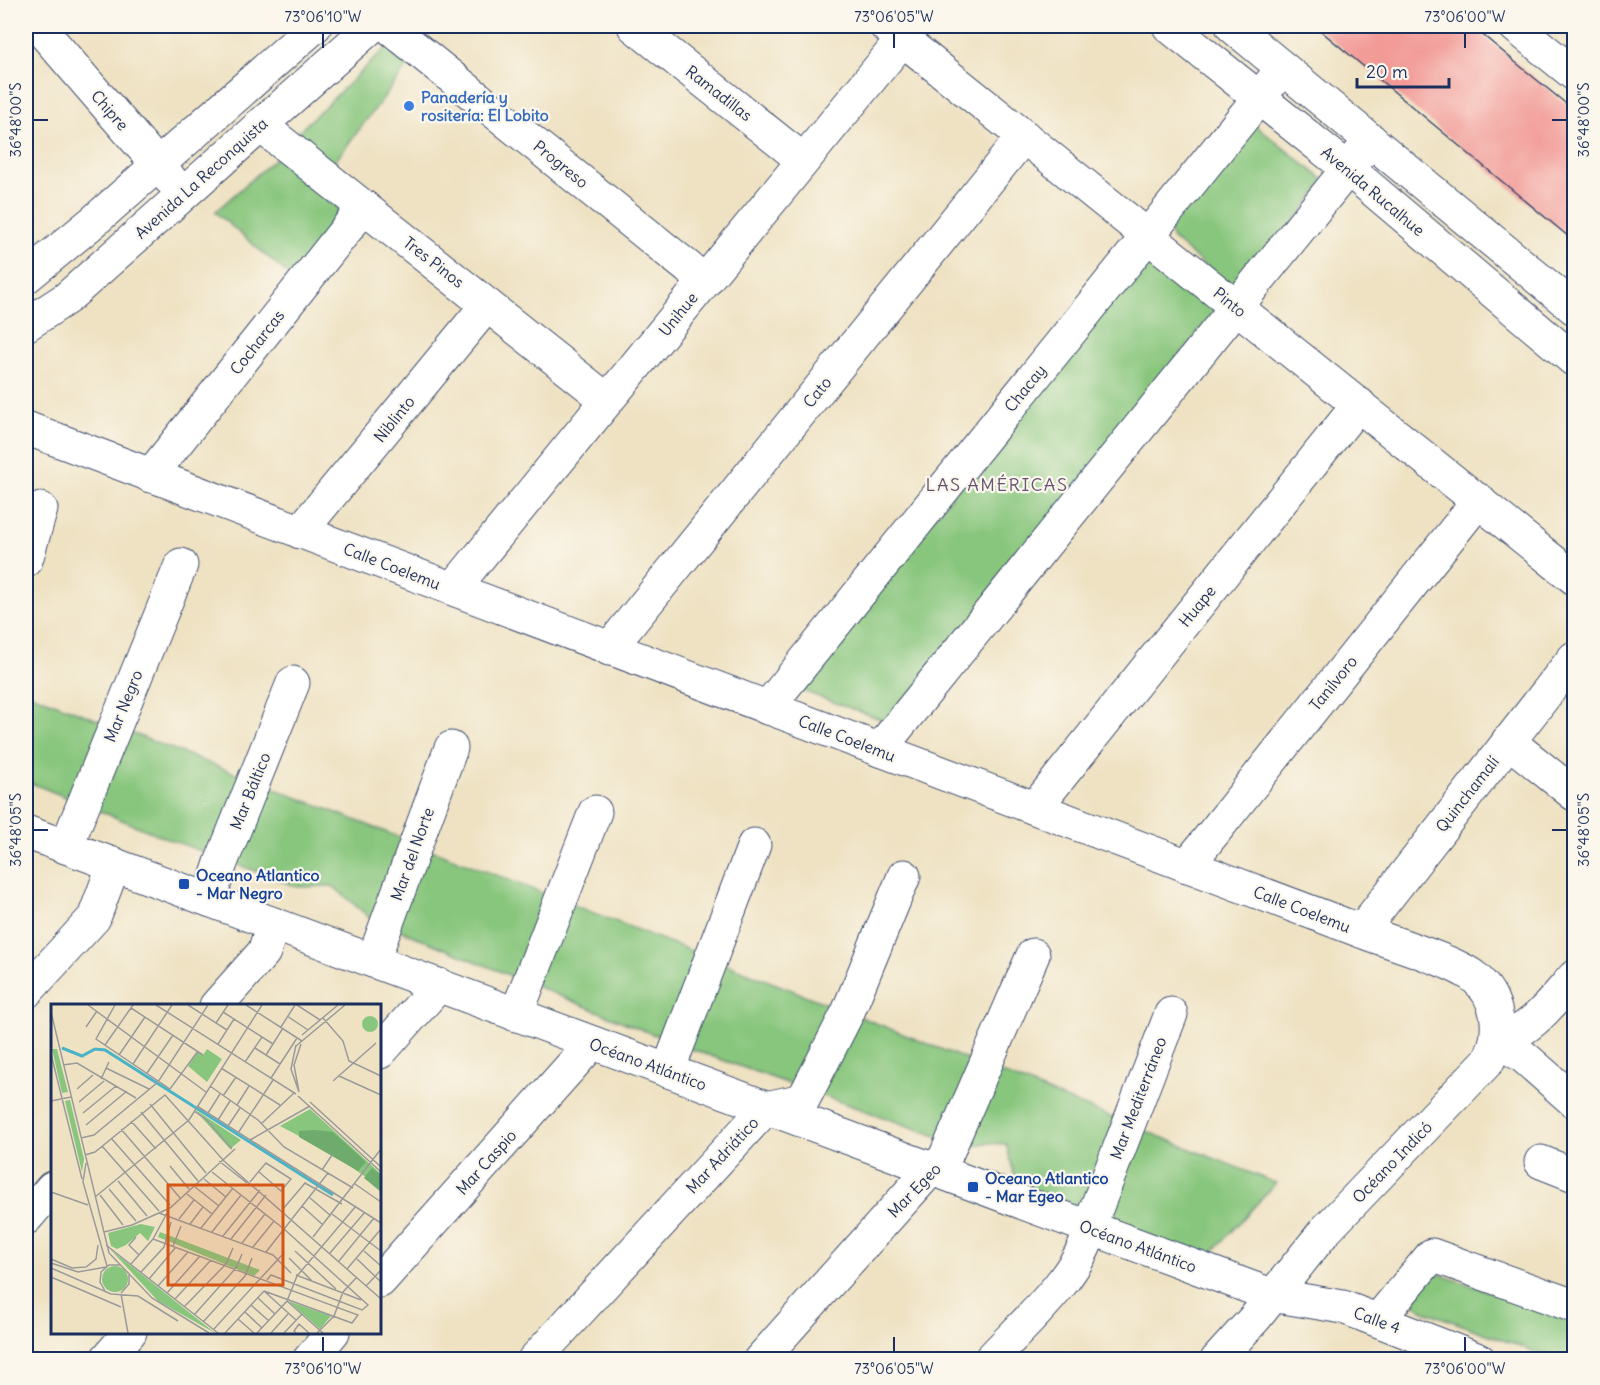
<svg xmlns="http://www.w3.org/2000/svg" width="1600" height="1385" font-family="Delius,sans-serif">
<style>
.green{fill:#88c67d;stroke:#527a6e;stroke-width:1.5}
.building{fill:#f29a96}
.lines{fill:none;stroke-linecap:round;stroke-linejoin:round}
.minor-casing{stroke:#3b4a6d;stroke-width:35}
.minor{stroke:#fff;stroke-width:33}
.ticks{fill:none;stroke:#1b2f5e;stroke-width:2}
.shop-dot{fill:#3f7fe0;stroke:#fbf7ec;stroke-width:2}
.transit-dot{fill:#1a4fb4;stroke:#fbf7ec;stroke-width:2}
.labels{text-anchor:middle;stroke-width:4.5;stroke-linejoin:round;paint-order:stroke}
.street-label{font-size:16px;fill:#1b2f5e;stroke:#fbf7ec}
.shop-label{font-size:16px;font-weight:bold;fill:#366cbe;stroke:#fbf7ec;text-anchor:start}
.transit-label{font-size:16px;font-weight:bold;fill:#164399;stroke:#fbf7ec;text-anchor:start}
.neighbourhood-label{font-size:18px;letter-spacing:1.5px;fill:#665472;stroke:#fbf7ec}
.inset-river{fill:none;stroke:#49b3c7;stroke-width:3}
.inset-road{fill:none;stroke:#9a9a9b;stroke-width:1.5}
.view{fill:#d45514;fill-opacity:0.15;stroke:#d45514;stroke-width:3}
.inset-edge{fill:none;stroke:#1b2f5e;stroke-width:3}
.neatline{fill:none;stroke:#1b2f5e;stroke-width:2}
.ticks-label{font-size:15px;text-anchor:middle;fill:#1b2f5e}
</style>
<rect width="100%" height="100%" fill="#fbf7ec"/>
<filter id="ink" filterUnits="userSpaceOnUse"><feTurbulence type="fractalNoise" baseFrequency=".0167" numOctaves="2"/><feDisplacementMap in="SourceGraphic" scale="12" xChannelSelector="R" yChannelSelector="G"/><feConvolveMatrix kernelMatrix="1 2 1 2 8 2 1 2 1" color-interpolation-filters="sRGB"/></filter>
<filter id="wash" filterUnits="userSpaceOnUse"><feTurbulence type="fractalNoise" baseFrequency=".008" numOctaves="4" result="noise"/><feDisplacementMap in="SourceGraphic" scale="24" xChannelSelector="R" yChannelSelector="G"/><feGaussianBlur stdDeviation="1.35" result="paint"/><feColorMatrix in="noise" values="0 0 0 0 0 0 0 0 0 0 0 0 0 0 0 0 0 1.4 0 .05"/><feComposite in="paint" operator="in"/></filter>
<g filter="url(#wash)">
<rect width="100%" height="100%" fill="#efe2c3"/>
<!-- green -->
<g class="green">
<polygon points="388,46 410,63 330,168 293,137"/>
<polygon points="1251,122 1325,181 1244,286 1230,286 1173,239 1167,227"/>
<polygon points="277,157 337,206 341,221 295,280 215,212"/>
<polygon points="1158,255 1214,299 1213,314 891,723 797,689 1140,260"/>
<polygon points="26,692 848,1012 1276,1183 1205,1260 1016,1182 1006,1144 984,1143 970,1148 677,1044 370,918 333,886 298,887 171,840 26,781"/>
<polygon points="1438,1274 1574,1320 1574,1359 1555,1359 1424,1311 1413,1303 1421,1286"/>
</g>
<g id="blocks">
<!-- building -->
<polygon class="building" points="1315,26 1472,26 1526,71 1575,111 1575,242"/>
</g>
</g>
<g filter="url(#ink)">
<use href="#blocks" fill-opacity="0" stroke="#3b4a6d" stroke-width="1.5"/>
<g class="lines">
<defs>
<g id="minor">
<polyline points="38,26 170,179"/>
<polyline points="388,26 705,281"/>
<polyline points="634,26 803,160"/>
<polyline points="886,26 1574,578"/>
<polyline points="1169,26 1347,168 1574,360"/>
<polyline points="1232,26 1574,308"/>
<polyline points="1515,26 1574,74"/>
<polyline points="260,125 607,400"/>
<polyline points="26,277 93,222 315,26"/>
<polyline points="26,325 67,298 372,26"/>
<path d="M26 428 1361 931C1389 942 1452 960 1474 977 1499 997 1504 1033 1488 1061L1324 1232 1255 1318 1217 1360"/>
<polyline points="150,476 364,207"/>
<polyline points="300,532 487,305"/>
<polyline points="26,560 41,509"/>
<polyline points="453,589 903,39"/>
<polyline points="609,649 1024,136"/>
<polyline points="767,708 1283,68"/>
<polyline points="1508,741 1574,794"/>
<polyline points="879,750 1371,140"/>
<polyline points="1035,808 1359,404"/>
<polyline points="26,832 1271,1295 1343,1307 1479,1360"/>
<polyline points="66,847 181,565"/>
<polyline points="1187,866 1479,500"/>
<polyline points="209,900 221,863 293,683"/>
<polyline points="1361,931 1574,658"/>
<polyline points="373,961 451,748"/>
<polyline points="26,992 94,918 114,864"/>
<polyline points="216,1006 264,952 273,924"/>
<polyline points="516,1015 595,812"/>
<path d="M1497 1040C1531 1032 1552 1002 1574 977"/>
<polyline points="1497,1040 1524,1057 1574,1101"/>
<polyline points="380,1052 439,985"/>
<polyline points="668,1071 754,845"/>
<polyline points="1541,1162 1574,1175"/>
<polyline points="26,1218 52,1188"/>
<polyline points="380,1281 592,1043"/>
<polyline points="1378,1320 1432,1255 1574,1306"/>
<polyline points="106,1360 130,1332"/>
<polyline points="309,1360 333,1332"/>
<polyline points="534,1360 766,1108 803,1100 848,1012 904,876"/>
<polyline points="760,1360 931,1169 944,1160 1033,955"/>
<path d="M990 1360C1025 1322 1087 1270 1093 1217L1171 1014"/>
</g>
</defs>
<!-- minor casing -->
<use href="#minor" class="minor-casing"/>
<!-- minor -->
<use href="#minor" class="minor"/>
</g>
</g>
<!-- ticks -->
<path class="ticks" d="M323 33V48M894 33V48M1465 33V48M33 120H48M1552 120H1567M33 830H48M1552 830H1567M323 1337V1352M894 1337V1352M1465 1337V1352"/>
<!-- markers -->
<circle class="shop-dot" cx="409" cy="106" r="6"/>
<g class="transit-dot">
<rect x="178" y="878" width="12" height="12" rx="3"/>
<rect x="967" y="1181" width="12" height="12" rx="3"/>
</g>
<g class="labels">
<!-- street labels -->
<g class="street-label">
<text transform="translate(719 93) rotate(38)" y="6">Ramadillas</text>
<text transform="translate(110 110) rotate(49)" y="6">Chipre</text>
<text transform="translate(561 164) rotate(39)" y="6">Progreso</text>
<text transform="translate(201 178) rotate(-42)" y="6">Avenida La Reconquista</text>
<text transform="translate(1373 191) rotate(40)" y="6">Avenida Rucalhue</text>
<text transform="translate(434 262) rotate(38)" y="6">Tres Pinos</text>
<text transform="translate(1230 302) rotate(39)" y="6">Pinto</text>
<text transform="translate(678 314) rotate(-51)" y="6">Unihue</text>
<text transform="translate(257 342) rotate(-52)" y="6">Cocharcas</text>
<text transform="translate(1025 388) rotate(-51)" y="6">Chacay</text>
<text transform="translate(817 392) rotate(-51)" y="6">Cato</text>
<text transform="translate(394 419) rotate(-51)" y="6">Niblinto</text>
<text transform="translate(392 566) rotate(21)" y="6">Calle Coelemu</text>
<text transform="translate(1197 606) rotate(-51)" y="6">Huape</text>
<text transform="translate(1333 683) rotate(-51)" y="6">Tanilvoro</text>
<text transform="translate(123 706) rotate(-68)" y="6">Mar Negro</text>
<text transform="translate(847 738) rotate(21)" y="6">Calle Coelemu</text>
<text transform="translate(250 791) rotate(-68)" y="6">Mar Báltico</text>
<text transform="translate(1467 794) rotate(-52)" y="6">Quinchamalí</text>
<text transform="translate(412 854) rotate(-70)" y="6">Mar del Norte</text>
<text transform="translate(1302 909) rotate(21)" y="6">Calle Coelemu</text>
<text transform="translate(648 1064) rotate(20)" y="6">Océano Atlántico</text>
<text transform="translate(1138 1098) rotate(-69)" y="6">Mar Mediterráneo</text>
<text transform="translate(722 1155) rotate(-47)" y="6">Mar Adriático</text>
<text transform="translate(486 1162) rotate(-48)" y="6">Mar Caspio</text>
<text transform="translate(1392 1162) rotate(-46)" y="6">Océano Indicó</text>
<text transform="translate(914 1190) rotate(-46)" y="6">Mar Egeo</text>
<text transform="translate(1138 1246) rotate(20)" y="6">Océano Atlántico</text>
<text transform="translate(1377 1320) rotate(20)" y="6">Calle 4</text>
</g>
<!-- shop labels -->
<g class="shop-label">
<text x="421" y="103">Panadería y<tspan x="421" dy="18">rositería: El Lobito</tspan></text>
</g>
<!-- transit labels -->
<g class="transit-label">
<text x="196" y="881">Oceano Atlantico<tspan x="196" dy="18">- Mar Negro</tspan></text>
<text x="985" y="1184">Oceano Atlantico<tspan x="985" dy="18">- Mar Egeo</tspan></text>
</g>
<!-- neighbourhood labels -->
<g class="neighbourhood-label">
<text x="997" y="491">LAS AMÉRICAS</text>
</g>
</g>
<!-- overview -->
<g transform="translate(51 1004)">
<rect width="330" height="330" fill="#efe2c3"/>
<path d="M311 20a8 8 0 1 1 16 0a8 8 0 1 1-16 0ZM1 45H6L17 88 11 89ZM156 45 171 55 156 78 137 62 146 48 152 51ZM19 96 33 155 31 168 14 97ZM143 105 190 136 179 145ZM259 105 330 170V184L282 150 229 122ZM90 220 104 223 97 237 89 229 75 241 66 245 60 242 57 229ZM109 228 209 266 203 272 107 233ZM59 245 164 329 107 297ZM51 275a13 13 0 1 1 26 0a13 13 0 1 1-26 0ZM237 297 280 312 269 325Z" fill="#88c67d"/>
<path d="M264 126 282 128 315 158 307 167 248 133V127ZM321 164 330 171V188L313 174Z" fill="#6eab6c"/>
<path class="inset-river" d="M11 44 31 52 44 45 54 46 282 191"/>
<path class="inset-road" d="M37 1 155 88M64 1 45 35 119 85 147 47M105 1 245 90M137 1 176 26M195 1 251 37M246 1 269 16M80 4 152 51M0 8 58 249 101 294 158 329M172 8 222 40M236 12 257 26M272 14 292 37 298 57 330 72M165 19 177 1M35 23 46 7M230 23 244 1M251 31 287 1M167 40 183 15M54 41 82 1M245 41 240 65 248 88M245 42 294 1M204 44 229 60M0 50 31 175M68 51 94 13M215 51 232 24M194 58 211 33M82 60 121 1M12 61 26 59 85 94M55 64 98 85M170 64 229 101M96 69 122 31M288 72 330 91M220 74 246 34M50 75 58 58M282 77 325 39M159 82 207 116 233 143 302 184M26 85 42 71M248 88 243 61 250 40M172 92 185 73M247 92 330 168M0 97 20 93M28 98 53 77M259 98 330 163M99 100 155 169M186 101 198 82M146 102 330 219M143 107 156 116 181 145M90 108 147 177M32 109 65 82M157 109 169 90M167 116 179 97M80 117 105 145M210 120 243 89M35 121 76 87M177 122 189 104M70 125 130 195M187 129 222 76M30 134 43 131 107 78 157 1M60 134 119 201M199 136 259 102M51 142 108 207M34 151 44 148 114 91 173 157 330 295M168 157 196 179M35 159 32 178 56 262M119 162 138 185M271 166 281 151M161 168 233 225 317 301 311 306 220 271 216 276M153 175 175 193M67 177 96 212M199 178 214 160 215 159 240 175 230 187 208 168M304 180 330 198M144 183 168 202M58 185 85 217M0 188 37 201M136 190 161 210M49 191 72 221M44 193 138 116 211 1M258 193 280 212M251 202 272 221M232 205 254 179 291 200M108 209 222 251 240 269M281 210 330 247M128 215 143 196M139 220 152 203M150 224 182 184M53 228 81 221 119 204 184 145M161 228 190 191M172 232 209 186M85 233 78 241 88 251M262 233 330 145M102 235 307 311 301 319 213 287M180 235 215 191M191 239 214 210M55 241 167 329M122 242 130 222M202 243 223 217M244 247 285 285M313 247 330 262M215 248 277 169M279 249 314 208M238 254 261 277M0 255 21 264 35 263 45 255 47 241M306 255 330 278M288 257 323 214M0 259 27 268 55 263M80 260 102 235 116 209M0 264 60 290 87 292 127 317M296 265 330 225M90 268 113 243 120 218M245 271 310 296M0 273 70 303M98 275 125 243M107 282 137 248M315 282 330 266M54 287 49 278 50 268 58 261H70M213 287 245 316M70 289 78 280V269M116 289 149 252M70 290 77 329M207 294 224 310M124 295 160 256M236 297 272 329M200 301 218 317M133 303 175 260 182 244M194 308 211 324M143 311 185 264 191 250M187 315 203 329M152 318 194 272 201 254M162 326 231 251M174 329 213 287M206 329 236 297 246 272 305 202M220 329 237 310M233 329 251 310M245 329 243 327 248 320 258 329M266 329 283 312 292 288 306 273"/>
<path class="view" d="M117 181H232V281H117Z"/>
<rect width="330" height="330" class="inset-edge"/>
</g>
<!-- margin -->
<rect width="1600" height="1385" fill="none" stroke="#fbf7ec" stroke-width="66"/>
<!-- scale -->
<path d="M1357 78v9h92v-9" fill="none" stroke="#1b2f5e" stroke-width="3"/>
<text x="1366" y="78" font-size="18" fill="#1b2f5e" stroke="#fbf7ec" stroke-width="4.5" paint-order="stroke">20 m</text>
<rect x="33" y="33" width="1534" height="1319" class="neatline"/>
<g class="ticks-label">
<text x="323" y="22">73°06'10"W</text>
<text x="894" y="22">73°06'05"W</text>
<text x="1465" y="22">73°06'00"W</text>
<text transform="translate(16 120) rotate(-90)" y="5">36°48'00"S</text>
<text transform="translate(1584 120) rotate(-90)" y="5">36°48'00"S</text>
<text transform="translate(16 830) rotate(-90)" y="5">36°48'05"S</text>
<text transform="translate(1584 830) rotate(-90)" y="5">36°48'05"S</text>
<text x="323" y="1374">73°06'10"W</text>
<text x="894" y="1374">73°06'05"W</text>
<text x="1465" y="1374">73°06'00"W</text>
</g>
</svg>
